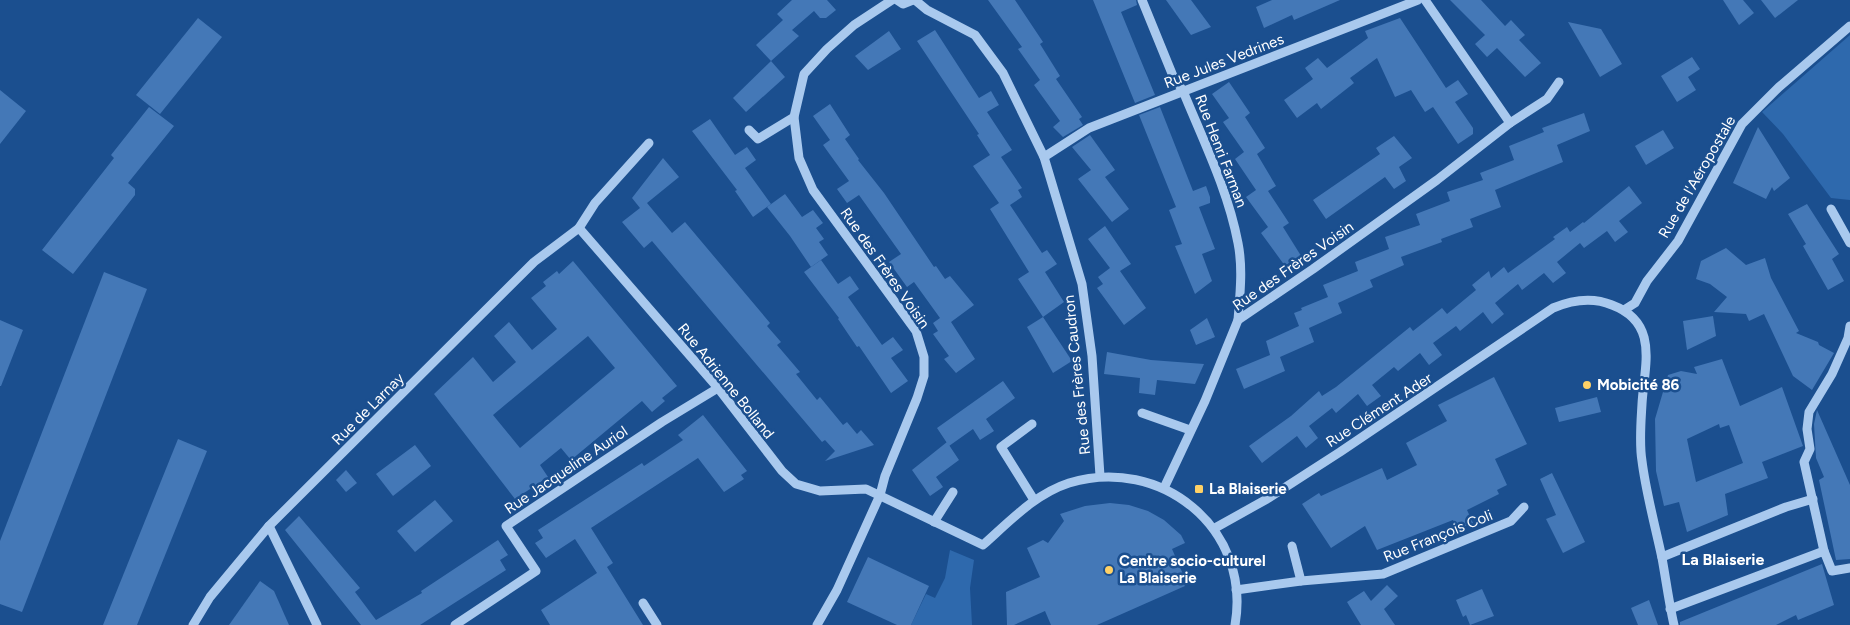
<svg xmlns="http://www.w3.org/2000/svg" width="1850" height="625" font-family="Figtree,sans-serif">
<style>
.green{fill:#2e69ad}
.building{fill:#4478b7;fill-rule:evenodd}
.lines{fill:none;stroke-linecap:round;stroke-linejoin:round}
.minor{stroke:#a9c9ee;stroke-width:9}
.poi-dot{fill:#ffd166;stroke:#1b4f8f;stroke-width:2}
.labels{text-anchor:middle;stroke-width:5;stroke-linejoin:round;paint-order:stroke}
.street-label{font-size:15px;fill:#fff;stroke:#1b4f8f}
.poi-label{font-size:15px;font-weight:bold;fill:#fff;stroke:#1b4f8f;text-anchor:start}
.neighbourhood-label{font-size:16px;font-weight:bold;fill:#fff;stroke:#1b4f8f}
</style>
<rect width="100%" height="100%" fill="#1b4f8f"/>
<!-- green -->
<g class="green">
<polygon points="1850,35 1850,200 1831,198 1783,134 1762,112"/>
<polygon points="950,550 974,560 970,588 972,625 911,625 926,594 935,598 945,578"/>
</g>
<!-- building -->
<g class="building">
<polygon points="792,0 827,0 836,10 826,18 820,18 814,11 792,30 799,36 771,61 756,45 783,20 777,14"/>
<polygon points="988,0 1015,0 1043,42 1040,44 1060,76 1056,79 1082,117 1079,119 1083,125 1063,137 1053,127 1060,121 1034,85 1040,80 1018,49 1022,47"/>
<polygon points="1093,0 1136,0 1137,5 1121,12 1155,95 1135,103"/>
<polygon points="1166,0 1191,0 1211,27 1191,35"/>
<polygon points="1272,0 1340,0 1294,20 1292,15 1264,28 1256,7"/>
<polygon points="1450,0 1481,0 1505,26 1511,20 1525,35 1519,40 1541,63 1525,77 1497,48 1487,57 1475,44 1485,35"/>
<polygon points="1723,0 1743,0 1754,13 1739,25"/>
<polygon points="1761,0 1798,0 1775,18"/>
<polygon points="198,18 222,37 160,114 136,95"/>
<polygon points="1400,18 1446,88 1458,80 1468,94 1455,102 1473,128 1473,134 1458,144 1433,107 1425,112 1411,90 1395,97 1377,58 1350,78 1354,83 1321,109 1317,103 1297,118 1284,100 1313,79 1305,68 1318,58 1327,68 1368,38 1365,31"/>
<polygon points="1568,22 1601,29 1622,64 1600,77"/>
<polygon points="935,30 979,98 991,91 999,105 987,112 1012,150 1001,157 1022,188 1018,190 1022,197 1010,205 1042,253 1047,250 1057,264 1045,272 1064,302 1043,317 1018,279 1029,272 990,209 999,203 973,166 990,155 977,135 979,134 917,41"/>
<polygon points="889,31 901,49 868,70 855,56"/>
<polygon points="1692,57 1700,69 1688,77 1696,90 1677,102 1661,76"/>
<polygon points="771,61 785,77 746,112 733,98"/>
<polygon points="1229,82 1250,113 1245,117 1265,148 1257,154 1276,186 1268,191 1289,223 1283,227 1303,259 1288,270 1261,233 1268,227 1246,197 1256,190 1235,159 1244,152 1223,122 1229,118 1212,94"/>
<polygon points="0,90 26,111 0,144"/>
<polygon points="830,104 850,135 845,139 859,159 858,160 884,193 934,267 936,266 945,279 950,276 974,305 951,322 975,359 956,373 944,359 949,356 933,334 938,331 933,323 940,318 914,282 907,287 889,262 901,254 859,195 847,203 837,189 849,181 823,145 830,140 813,116"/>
<polygon points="149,107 174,126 128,183 135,189 135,195 73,274 42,250 114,158 111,155"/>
<polygon points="1160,107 1193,191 1206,186 1210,197 1210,203 1199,207 1215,249 1202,254 1212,281 1195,294 1175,246 1182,244 1169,210 1176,207 1139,115"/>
<polygon points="1584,113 1590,131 1557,145 1563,162 1495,190 1501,207 1470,219 1473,227 1441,239 1442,242 1401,257 1404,265 1370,280 1373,287 1338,303 1342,313 1309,328 1314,342 1280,357 1285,371 1244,389 1236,369 1270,355 1266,341 1299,326 1294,313 1302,310 1301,308 1328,297 1323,285 1358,271 1355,262 1389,249 1385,237 1420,225 1416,214 1450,201 1447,192 1483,180 1480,173 1514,160 1509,146 1544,132 1542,128"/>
<polygon points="710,119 735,155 747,147 756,160 745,168 771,204 753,217 735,191 737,190 692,131"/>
<polygon points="1758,127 1790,178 1774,191 1772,187 1766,199 1733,183"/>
<polygon points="1663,130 1674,148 1646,165 1635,146"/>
<polygon points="1090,135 1115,170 1105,177 1129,209 1112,222 1078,179 1091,170 1072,147"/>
<polygon points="1394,136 1412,158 1399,167 1406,181 1394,189 1385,177 1326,219 1313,200 1380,154 1376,148"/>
<polygon points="663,158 679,177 647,203 672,233 685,222 770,323 767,326 781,342 777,345 800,372 796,374 817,400 820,397 843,425 847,422 857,434 861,430 874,445 825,461 835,451 825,440 822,442 652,241 644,248 622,222 640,208 632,198"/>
<polygon points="1629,186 1642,203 1619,221 1628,232 1615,242 1607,231 1584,248 1580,243 1557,262 1566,273 1553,283 1544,273 1522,290 1518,284 1495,303 1504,314 1492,324 1483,312 1460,331 1456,326 1433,343 1442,355 1429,365 1420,353 1398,371 1394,367 1372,385 1381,396 1367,406 1358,394 1336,413 1332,408 1309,426 1318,438 1306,448 1297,436 1262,463 1249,446 1291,416 1319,391 1322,396 1336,387 1410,327 1413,331 1442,308 1447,314 1476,290 1472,285 1489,271 1491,278 1504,267 1508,273 1555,239 1553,237 1567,227 1570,232 1583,222 1584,223"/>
<polygon points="785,194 802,217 813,210 823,223 816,228 824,239 819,242 828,255 811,267 790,236 767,207"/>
<polygon points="1807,204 1839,254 1832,259 1844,281 1828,290 1803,246 1806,244 1788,214"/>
<polygon points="1105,226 1131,264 1120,271 1146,308 1124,325 1097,288 1103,284 1098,277 1110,268 1088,239"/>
<polygon points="1726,248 1746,265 1765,258 1771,278 1799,331 1796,333 1818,342 1819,345 1834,353 1812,390 1793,376 1764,314 1749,321 1746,314 1714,312 1727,297 1710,284 1696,279 1701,261"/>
<polygon points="821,260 838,284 850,276 859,289 848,297 882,345 893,337 903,350 891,358 908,381 891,393 859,346 857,347 838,319 839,318 804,272"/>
<path d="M573 261 677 386 662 398 665 401 652 412 642 401 571 460 561 448 540 465 548 477 515 499 434 394 473 357 493 382 516 362 494 336 509 322 532 350 557 329 531 298 546 286 543 282 557 271 559 274ZM588 336 615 368 520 448 493 415Z"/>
<polygon points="104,272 147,289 22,612 0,604 0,541"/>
<polygon points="1713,316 1716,336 1687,350 1683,321"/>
<polygon points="1043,317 1072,361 1053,373 1027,327"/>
<polygon points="1207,318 1215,337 1196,345 1190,330"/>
<polygon points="0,320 23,330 1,386 0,386"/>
<polygon points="1107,352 1151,360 1204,364 1195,384 1157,380 1155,395 1139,393 1140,378 1104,374"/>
<path d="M1722 359 1740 406 1782 387 1803 446 1762 462 1768 478 1725 494 1728 515 1687 532 1679 502 1664 506 1656 471 1655 419 1668 375 1681 371 1697 374 1694 367ZM1719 424 1720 428 1729 425 1743 463 1696 482 1687 439Z"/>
<polygon points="1494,377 1527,444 1495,459 1507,485 1497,490 1499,494 1467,510 1473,523 1457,530 1453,520 1377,550 1365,526 1331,548 1302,504 1319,493 1321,496 1382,468 1387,480 1417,465 1406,443 1447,421 1438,405"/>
<polygon points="1003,381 1015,398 986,419 994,431 980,440 973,429 949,446 937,428"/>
<polygon points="1597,397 1601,412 1559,422 1555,408"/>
<polygon points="1817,410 1850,485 1850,559 1836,560 1819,480 1824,477 1816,458 1814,424"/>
<polygon points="703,415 747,471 741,475 744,479 724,492 698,458 591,528 613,563 607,567 643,625 550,625 541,610 597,573 575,539 546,558 535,543 543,538 538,530 642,463 644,466 683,440 678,435"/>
<polygon points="178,439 207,451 137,625 103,625"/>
<polygon points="947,442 959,460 936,477 943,487 930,496 912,470"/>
<polygon points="415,445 431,466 393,496 376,474"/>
<polygon points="346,470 357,483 346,492 336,480"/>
<polygon points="1552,473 1585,542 1563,553 1546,519 1556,515 1540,479"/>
<polygon points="435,500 453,521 415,552 397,531"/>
<polygon points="1110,503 1129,505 1148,511 1164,520 1181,535 1185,543 1172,549 1186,581 1184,583 1185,586 1097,625 1051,625 1045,611 1014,625 1007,625 1006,592 1040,577 1027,548 1043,540 1048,543 1064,521 1060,514 1085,506"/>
<polygon points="299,516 360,588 355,592 376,620 422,593 421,591 498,540 508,555 500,560 506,570 420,625 361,625 285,530"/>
<polygon points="868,557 929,586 911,625 897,625 847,602"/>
<polygon points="1822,564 1834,605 1798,620 1796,615 1776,625 1680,625 1680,622"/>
<polygon points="260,581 274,591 289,625 229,625"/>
<polygon points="1387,585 1398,596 1384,609 1395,625 1361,625 1347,602 1364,591 1371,601"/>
<polygon points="1482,589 1494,616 1470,625 1466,615 1463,617 1456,600"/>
<polygon points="1649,600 1658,625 1638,625 1631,608"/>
</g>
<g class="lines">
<!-- minor -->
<g class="minor">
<polyline points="897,0 903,4 913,0"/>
<polyline points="915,0 927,10 975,35 1003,73 1044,157 1082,284 1092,356 1100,476"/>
<path d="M1142 0 1173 76 1183 91C1203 140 1228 190 1238 243 1243 268 1240 294 1238 320"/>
<polyline points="1510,123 1547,99 1559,82"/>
<polyline points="749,130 758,139 794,117"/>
<polyline points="1044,157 1089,128 1418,0"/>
<polyline points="1831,209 1850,243"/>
<path d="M579 228 718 388 782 471 796 484 820 491 866 489 983 545C1010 521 1035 494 1069 483 1160 455 1252 528 1235 625"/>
<polyline points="1624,310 1635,303 1647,281 1678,241 1742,124 1779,87 1850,26"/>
<polyline points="1142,413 1190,430"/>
<polyline points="1032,424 1001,447 1034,500"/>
<polyline points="1164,488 1205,401 1238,320 1313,269 1437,180 1510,123 1425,0"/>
<polyline points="934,522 953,492"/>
<polyline points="269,526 317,625"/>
<path d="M1215 528 1267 499 1340 452 1553 308C1572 300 1593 297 1612 305 1660 323 1644 366 1642 404 1641 422 1639 443 1642 461 1646 493 1655 525 1662 558 1666 580 1669 603 1674 625"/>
<polyline points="1292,546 1301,581"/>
<polyline points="1824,551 1804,462 1810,449 1807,429 1809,412 1832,374 1848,338 1850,326"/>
<polyline points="1662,557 1786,507 1813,499"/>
<polyline points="1236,590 1301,581 1383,574 1511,521 1524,507"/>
<polyline points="643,603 657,625"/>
<polyline points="1670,609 1824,551 1832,571 1850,568"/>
<polyline points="193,625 210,597 269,526 534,262 579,228 595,203 649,143"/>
<polyline points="455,625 536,571 506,526 662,422 718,388"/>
<polyline points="817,625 837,590 880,495 885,476 917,398 924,376 924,357 916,331 813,190 799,158 794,117 804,74 827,49 854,25 892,0"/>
</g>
</g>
<!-- markers -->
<g class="poi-dot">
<circle cx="1587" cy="385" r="5"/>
<rect x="1194" y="484" width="10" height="10" rx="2.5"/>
<circle cx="1109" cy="570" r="5"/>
</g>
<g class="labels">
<!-- street labels -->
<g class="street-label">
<text transform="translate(1224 61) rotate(-21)" y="5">Rue Jules Vedrines</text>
<text transform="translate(1221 151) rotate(69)" y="5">Rue Henri Farman</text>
<text transform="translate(1697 177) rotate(-60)" y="5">Rue de l'Aéropostale</text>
<text transform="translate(1293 266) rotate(-35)" y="5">Rue des Frères Voisin</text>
<text transform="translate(885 268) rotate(55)" y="5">Rue des Frères Voisin</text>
<text transform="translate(1077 375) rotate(-96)" y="5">Rue des Frères Caudron</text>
<text transform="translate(726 381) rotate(51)" y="5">Rue Adrienne Bolland</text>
<text transform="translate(368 409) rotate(-45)" y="5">Rue de Larnay</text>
<text transform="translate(1379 410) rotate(-33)" y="5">Rue Clément Ader</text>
<text transform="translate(566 470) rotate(-34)" y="5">Rue Jacqueline Auriol</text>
<text transform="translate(1438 536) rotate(-22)" y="5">Rue François Coli</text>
</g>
<!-- poi labels -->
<g class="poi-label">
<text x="1597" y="390">Mobicité 86</text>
<text x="1209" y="494">La Blaiserie</text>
<text x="1119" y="566">Centre socio-culturel<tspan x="1119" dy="17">La Blaiserie</tspan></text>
</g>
<!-- neighbourhood labels -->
<g class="neighbourhood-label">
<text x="1723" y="565">La Blaiserie</text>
</g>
</g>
</svg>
